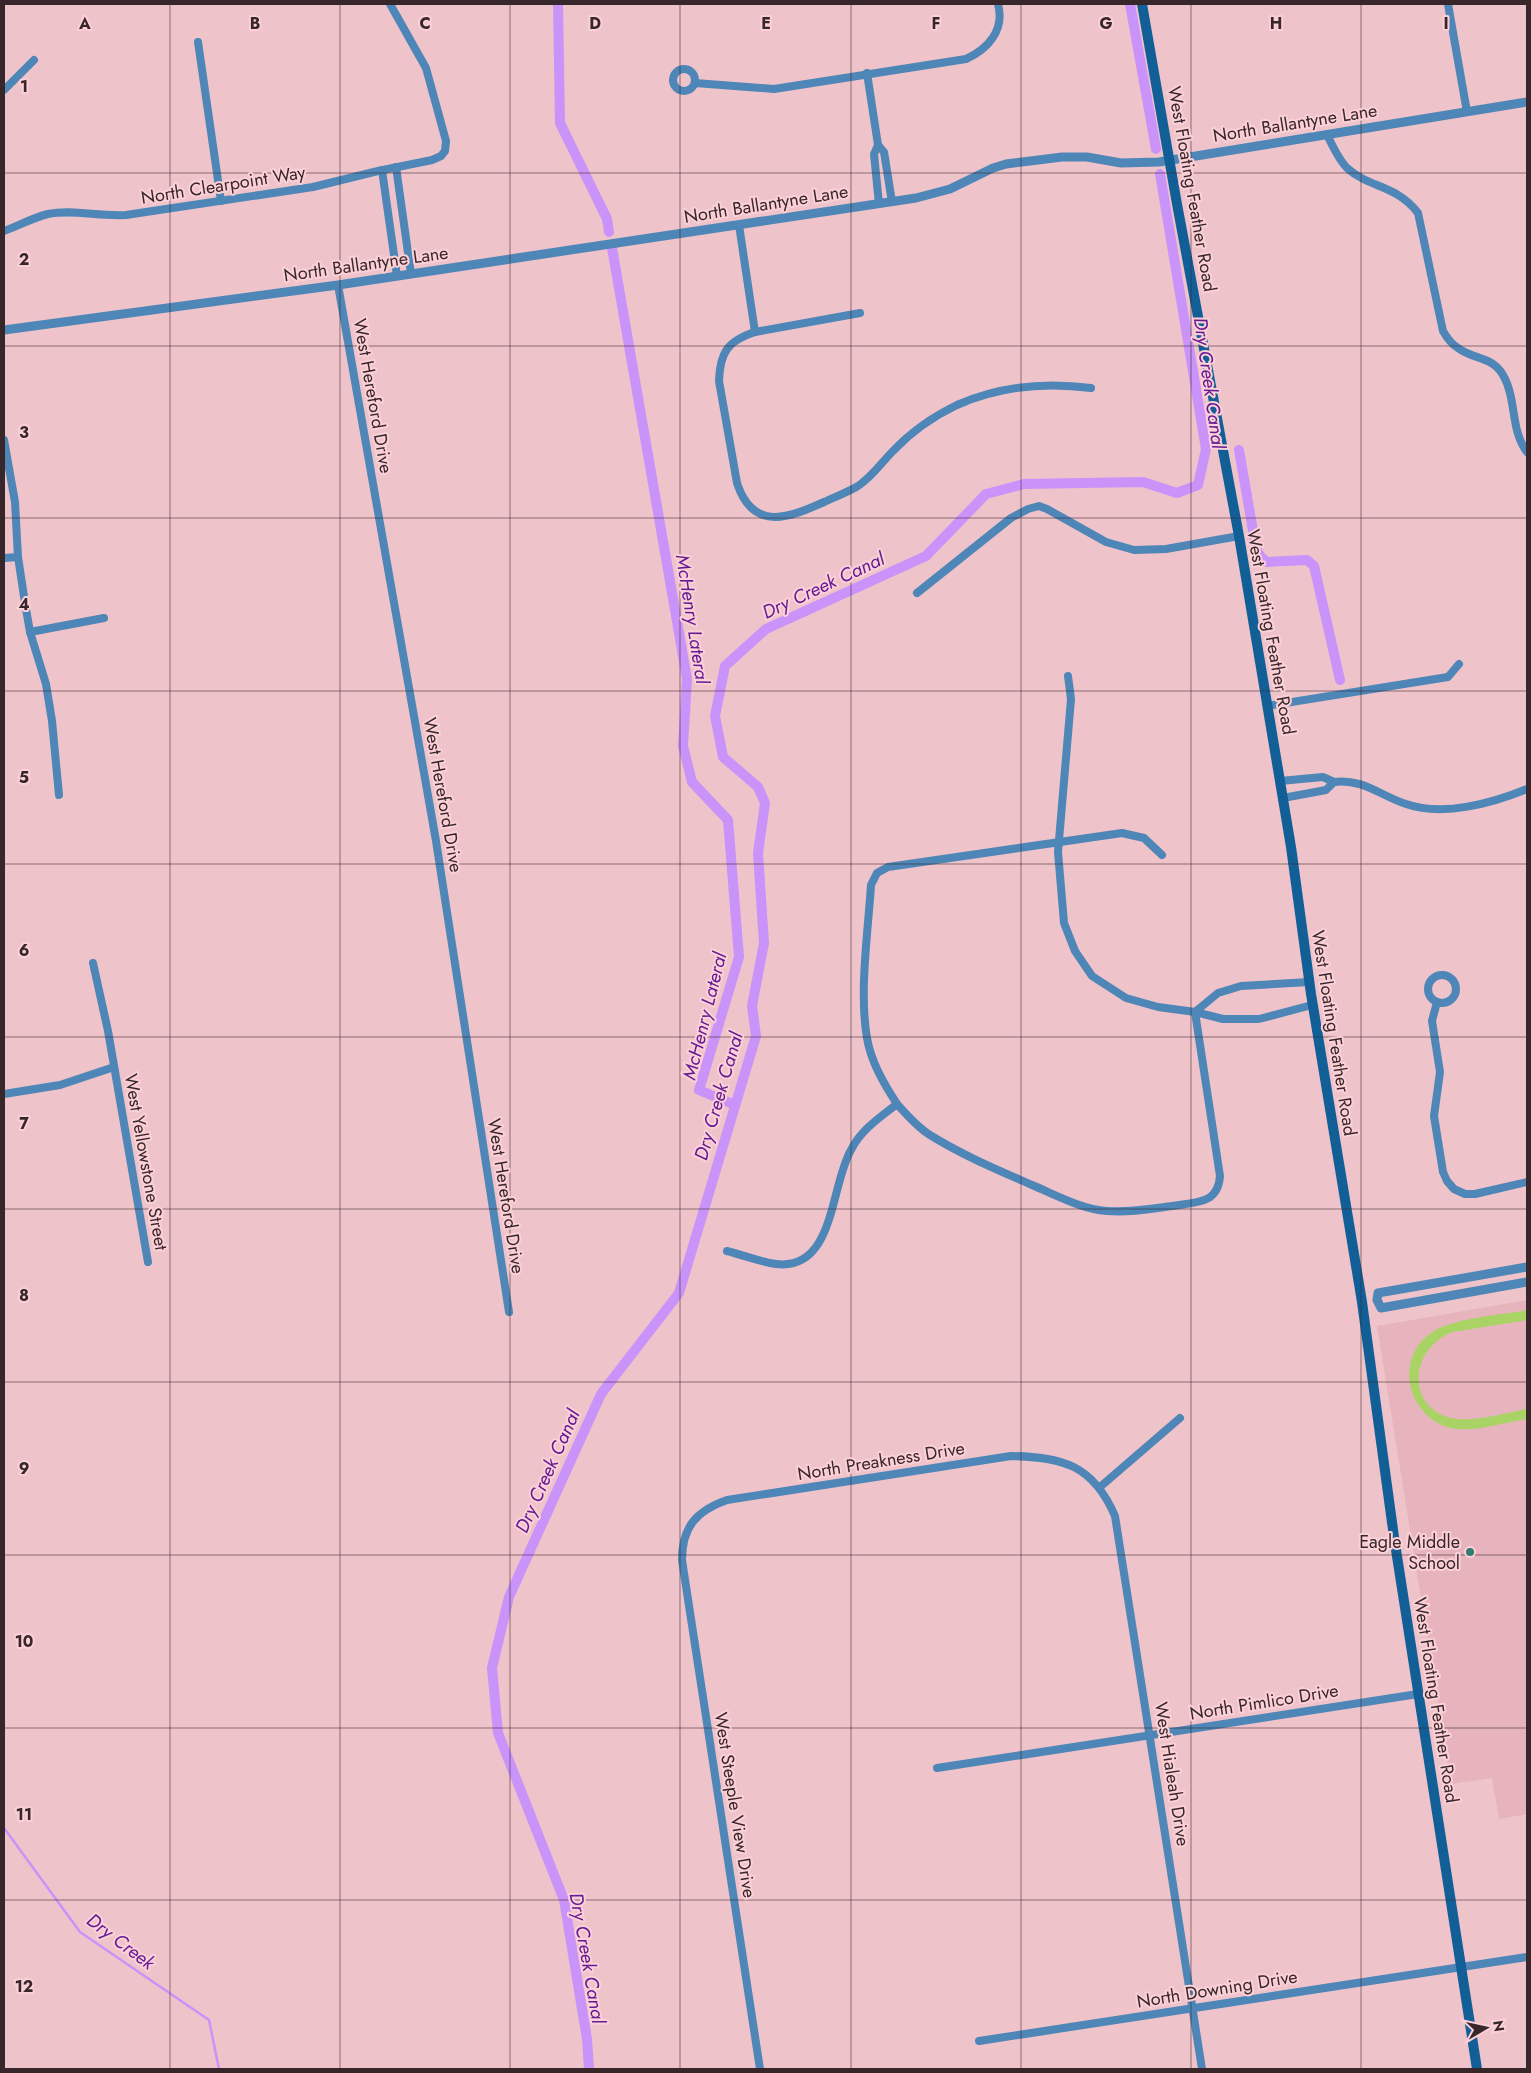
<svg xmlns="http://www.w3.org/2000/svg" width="1531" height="2073" font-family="Jost,sans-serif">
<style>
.built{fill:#e7b4bd}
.green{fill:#a9d465}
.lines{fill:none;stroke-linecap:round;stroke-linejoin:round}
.stream{stroke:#c993fa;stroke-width:2.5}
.canal{stroke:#c993fa;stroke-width:10}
.minor{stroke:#4e86b7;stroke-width:8}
.tertiary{stroke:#4e86b7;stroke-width:9}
.secondary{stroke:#125f98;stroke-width:10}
.grid{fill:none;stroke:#38272a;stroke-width:1;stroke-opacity:0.55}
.poi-dot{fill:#337a74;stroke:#fcd0d7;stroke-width:2}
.labels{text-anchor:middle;stroke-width:4;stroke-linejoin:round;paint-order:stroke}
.street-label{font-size:18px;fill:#38272a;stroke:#fcd0d7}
.poi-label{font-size:18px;fill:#38272a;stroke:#fcd0d7;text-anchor:end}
.water-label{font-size:19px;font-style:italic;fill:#641b94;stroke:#fcd0d7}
.grid-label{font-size:16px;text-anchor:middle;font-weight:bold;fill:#38272a;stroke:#fcd0d7;stroke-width:4;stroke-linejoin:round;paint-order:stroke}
</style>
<rect width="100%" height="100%" fill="#efc3ca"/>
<!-- built -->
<polygon class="built" points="1527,1300 1527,1814 1499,1819 1492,1778 1451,1784 1377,1326"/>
<!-- green -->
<path class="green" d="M1527 1310V1320L1453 1332C1413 1346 1404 1402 1447 1417 1468 1424 1505 1413 1527 1409V1419C1505 1422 1473 1433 1451 1428 1408 1418 1393 1359 1431 1333 1451 1318 1501 1315 1527 1310Z"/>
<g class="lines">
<!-- stream -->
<polyline class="stream" points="4,1828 80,1932 209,2020 219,2069"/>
<!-- canal -->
<g class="canal">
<polyline points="558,4 560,123 607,219 609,232"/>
<polyline points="1130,4 1156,149"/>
<polyline points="612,248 687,679 683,746 692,782 728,820 739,957 699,1090 735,1105"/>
<polyline points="1239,450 1256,548 1260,556 1267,562 1307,560 1314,566 1340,680"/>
<polyline points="589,2069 587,2039 564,1900 498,1733 492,1668 509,1597 601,1394 679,1293 756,1036 752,1006 764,943 758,853 765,803 758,787 723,757 715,716 725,666 766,629 926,556 986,494 1024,484 1143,482 1177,493 1198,485 1206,449 1160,174"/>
</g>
<!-- minor -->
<g class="minor">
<polyline points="1448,4 1467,112"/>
<polyline points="198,42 221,201"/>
<circle cx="684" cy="80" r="11"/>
<polyline points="867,73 878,145"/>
<path d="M695 83 774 89 966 59C988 49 1005 30 998 4"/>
<polyline points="4,90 34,60"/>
<path d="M1327 135C1333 146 1338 159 1347 168 1369 188 1397 185 1418 213L1443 331C1447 338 1451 344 1458 348 1474 360 1492 356 1503 375 1517 399 1510 430 1527 452"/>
<polyline points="396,167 411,274"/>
<polyline points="382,170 397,276"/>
<polyline points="879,204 874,154 878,145 884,152 892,202"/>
<polyline points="739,225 755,332"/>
<path d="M4 231C18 226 32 218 48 214 73 209 100 217 126 215L313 187 378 171 432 160 441 156 445 151 446 141 426 68 390 4"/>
<polyline points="338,285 436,841 509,1312"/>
<path d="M860 313 755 332C727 341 720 353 719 381L737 483C753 532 789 518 824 502 835 497 848 492 858 486 872 477 882 462 893 451 911 432 934 416 957 405 1000 386 1045 382 1091 388"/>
<polyline points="4,440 15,502 18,557 25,603 30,632 46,684 52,721 59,795"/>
<polyline points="4,558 18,557"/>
<polyline points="917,593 1011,518 1028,509 1039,506 1047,509 1106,542 1134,550 1166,549 1239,536"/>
<polyline points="30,632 104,618"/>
<polyline points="1068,676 1071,699 1058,852 1064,923 1075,951 1092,976 1126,998 1158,1007 1195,1012 1223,1019 1259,1019 1312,1005"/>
<polyline points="1267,706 1448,677 1459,664"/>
<polyline points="1280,781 1323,777 1334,782 1326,790 1283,798"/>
<path d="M1334 782C1362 778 1381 796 1406 804 1443 817 1493 803 1527 789"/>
<polyline points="93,963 108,1031 148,1262"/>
<circle cx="1442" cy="989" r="14"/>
<polyline points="1437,1002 1432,1021 1440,1072 1434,1116 1443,1172 1447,1181 1454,1189 1465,1194 1475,1194 1527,1182"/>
<polyline points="1195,1012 1218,993 1241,986 1309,982"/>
<polyline points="4,1094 60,1085 114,1067"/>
<path d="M897 1104C907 1115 917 1127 930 1135 962 1155 998 1170 1032 1185 1056 1195 1081 1209 1107 1211 1131 1213 1155 1208 1179 1205 1200 1202 1218 1202 1220 1176L1195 1012"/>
<path d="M727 1251C743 1255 760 1262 776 1264 835 1271 830 1186 851 1150 861 1130 879 1118 897 1104 884 1084 871 1062 867 1038 859 992 868 932 871 885L877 873 888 867 1122 833 1144 838 1162 855"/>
<polyline points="1100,1487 1180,1418"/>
<polyline points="937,1768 1418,1694"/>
<polyline points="979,2041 1527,1957"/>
<path d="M760 2069 682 1560C682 1527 696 1511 727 1500L1011 1456C1063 1457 1093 1465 1115 1516L1202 2069"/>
</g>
<!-- tertiary -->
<g class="tertiary">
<polyline points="4,330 338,285 916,198 950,189 993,168 1006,164 1062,157 1087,157 1121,163 1159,162 1527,102"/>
<polyline points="1527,1267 1378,1293 1377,1300 1381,1308 1527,1282"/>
</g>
<!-- secondary -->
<polyline class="secondary" points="1142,4 1177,204 1239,536 1291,847 1311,994 1362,1302 1394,1537 1477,2069"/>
</g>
<!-- grid -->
<path class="grid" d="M170 4V2069M340 4V2069M510 4V2069M680 4V2069M851 4V2069M1021 4V2069M1191 4V2069M1361 4V2069M4 173H1527M4 346H1527M4 518H1527M4 691H1527M4 864H1527M4 1037H1527M4 1209H1527M4 1382H1527M4 1555H1527M4 1728H1527M4 1900H1527"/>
<!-- markers -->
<circle class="poi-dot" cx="1470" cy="1552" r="5"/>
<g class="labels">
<!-- street labels -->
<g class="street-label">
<text transform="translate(1295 123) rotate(-9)" y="6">North Ballantyne Lane</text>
<text transform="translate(223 185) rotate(-9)" y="6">North Clearpoint Way</text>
<text transform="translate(1192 189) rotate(80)" y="6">West Floating Feather Road</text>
<text transform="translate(766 204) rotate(-9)" y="6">North Ballantyne Lane</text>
<text transform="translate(366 264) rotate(-8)" y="6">North Ballantyne Lane</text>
<text transform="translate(373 396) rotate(80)" y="6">West Hereford Drive</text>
<text transform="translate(1271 632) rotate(80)" y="6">West Floating Feather Road</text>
<text transform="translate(443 795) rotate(80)" y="6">West Hereford Drive</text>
<text transform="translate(1334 1033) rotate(81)" y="6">West Floating Feather Road</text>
<text transform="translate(146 1162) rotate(80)" y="6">West Yellowstone Street</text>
<text transform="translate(506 1196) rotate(81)" y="6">West Hereford Drive</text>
<text transform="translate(881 1461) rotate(-9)" y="6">North Preakness Drive</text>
<text transform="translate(1436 1700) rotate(81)" y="6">West Floating Feather Road</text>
<text transform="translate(1264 1702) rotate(-9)" y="6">North Pimlico Drive</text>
<text transform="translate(1172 1774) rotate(81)" y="6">West Hialeah Drive</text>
<text transform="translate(735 1805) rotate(81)" y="6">West Steeple View Drive</text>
<text transform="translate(1217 1989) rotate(-9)" y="6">North Downing Drive</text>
</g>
<!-- poi labels -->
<g class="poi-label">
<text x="1460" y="1548">Eagle Middle<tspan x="1460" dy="21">School</tspan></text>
</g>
<!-- water labels -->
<g class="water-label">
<text transform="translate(1210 383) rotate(82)" y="7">Dry Creek Canal</text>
<text transform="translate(823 585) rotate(-25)" y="7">Dry Creek Canal</text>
<text transform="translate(693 619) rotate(81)" y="7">McHenry Lateral</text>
<text transform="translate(704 1016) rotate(-76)" y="7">McHenry Lateral</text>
<text transform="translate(718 1096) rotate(-74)" y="7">Dry Creek Canal</text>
<text transform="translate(547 1471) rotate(-66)" y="7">Dry Creek Canal</text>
<text transform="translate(121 1941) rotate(37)" y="7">Dry Creek</text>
<text transform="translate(588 1958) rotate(80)" y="7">Dry Creek Canal</text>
</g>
</g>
<g class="grid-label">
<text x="85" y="29">A</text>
<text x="255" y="29">B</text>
<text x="425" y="29">C</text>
<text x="595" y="29">D</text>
<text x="766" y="29">E</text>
<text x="936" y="29">F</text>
<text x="1106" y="29">G</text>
<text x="1276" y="29">H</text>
<text x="1446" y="29">I</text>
<text x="24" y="92">1</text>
<text x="24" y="265">2</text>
<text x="24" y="438">3</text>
<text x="24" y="610">4</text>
<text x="24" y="783">5</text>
<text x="24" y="956">6</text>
<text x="24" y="1129">7</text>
<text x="24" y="1301">8</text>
<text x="24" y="1474">9</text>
<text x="24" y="1647">10</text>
<text x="24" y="1820">11</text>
<text x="24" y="1992">12</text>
</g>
<!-- border -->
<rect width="1531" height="2073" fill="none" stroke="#38272a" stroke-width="10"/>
<!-- north arrow -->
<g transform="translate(1486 2028) rotate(81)" stroke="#fcd0d7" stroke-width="4" paint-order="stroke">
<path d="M0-4L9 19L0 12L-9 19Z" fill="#38272a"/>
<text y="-8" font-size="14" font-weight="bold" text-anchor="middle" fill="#38272a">N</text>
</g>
</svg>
